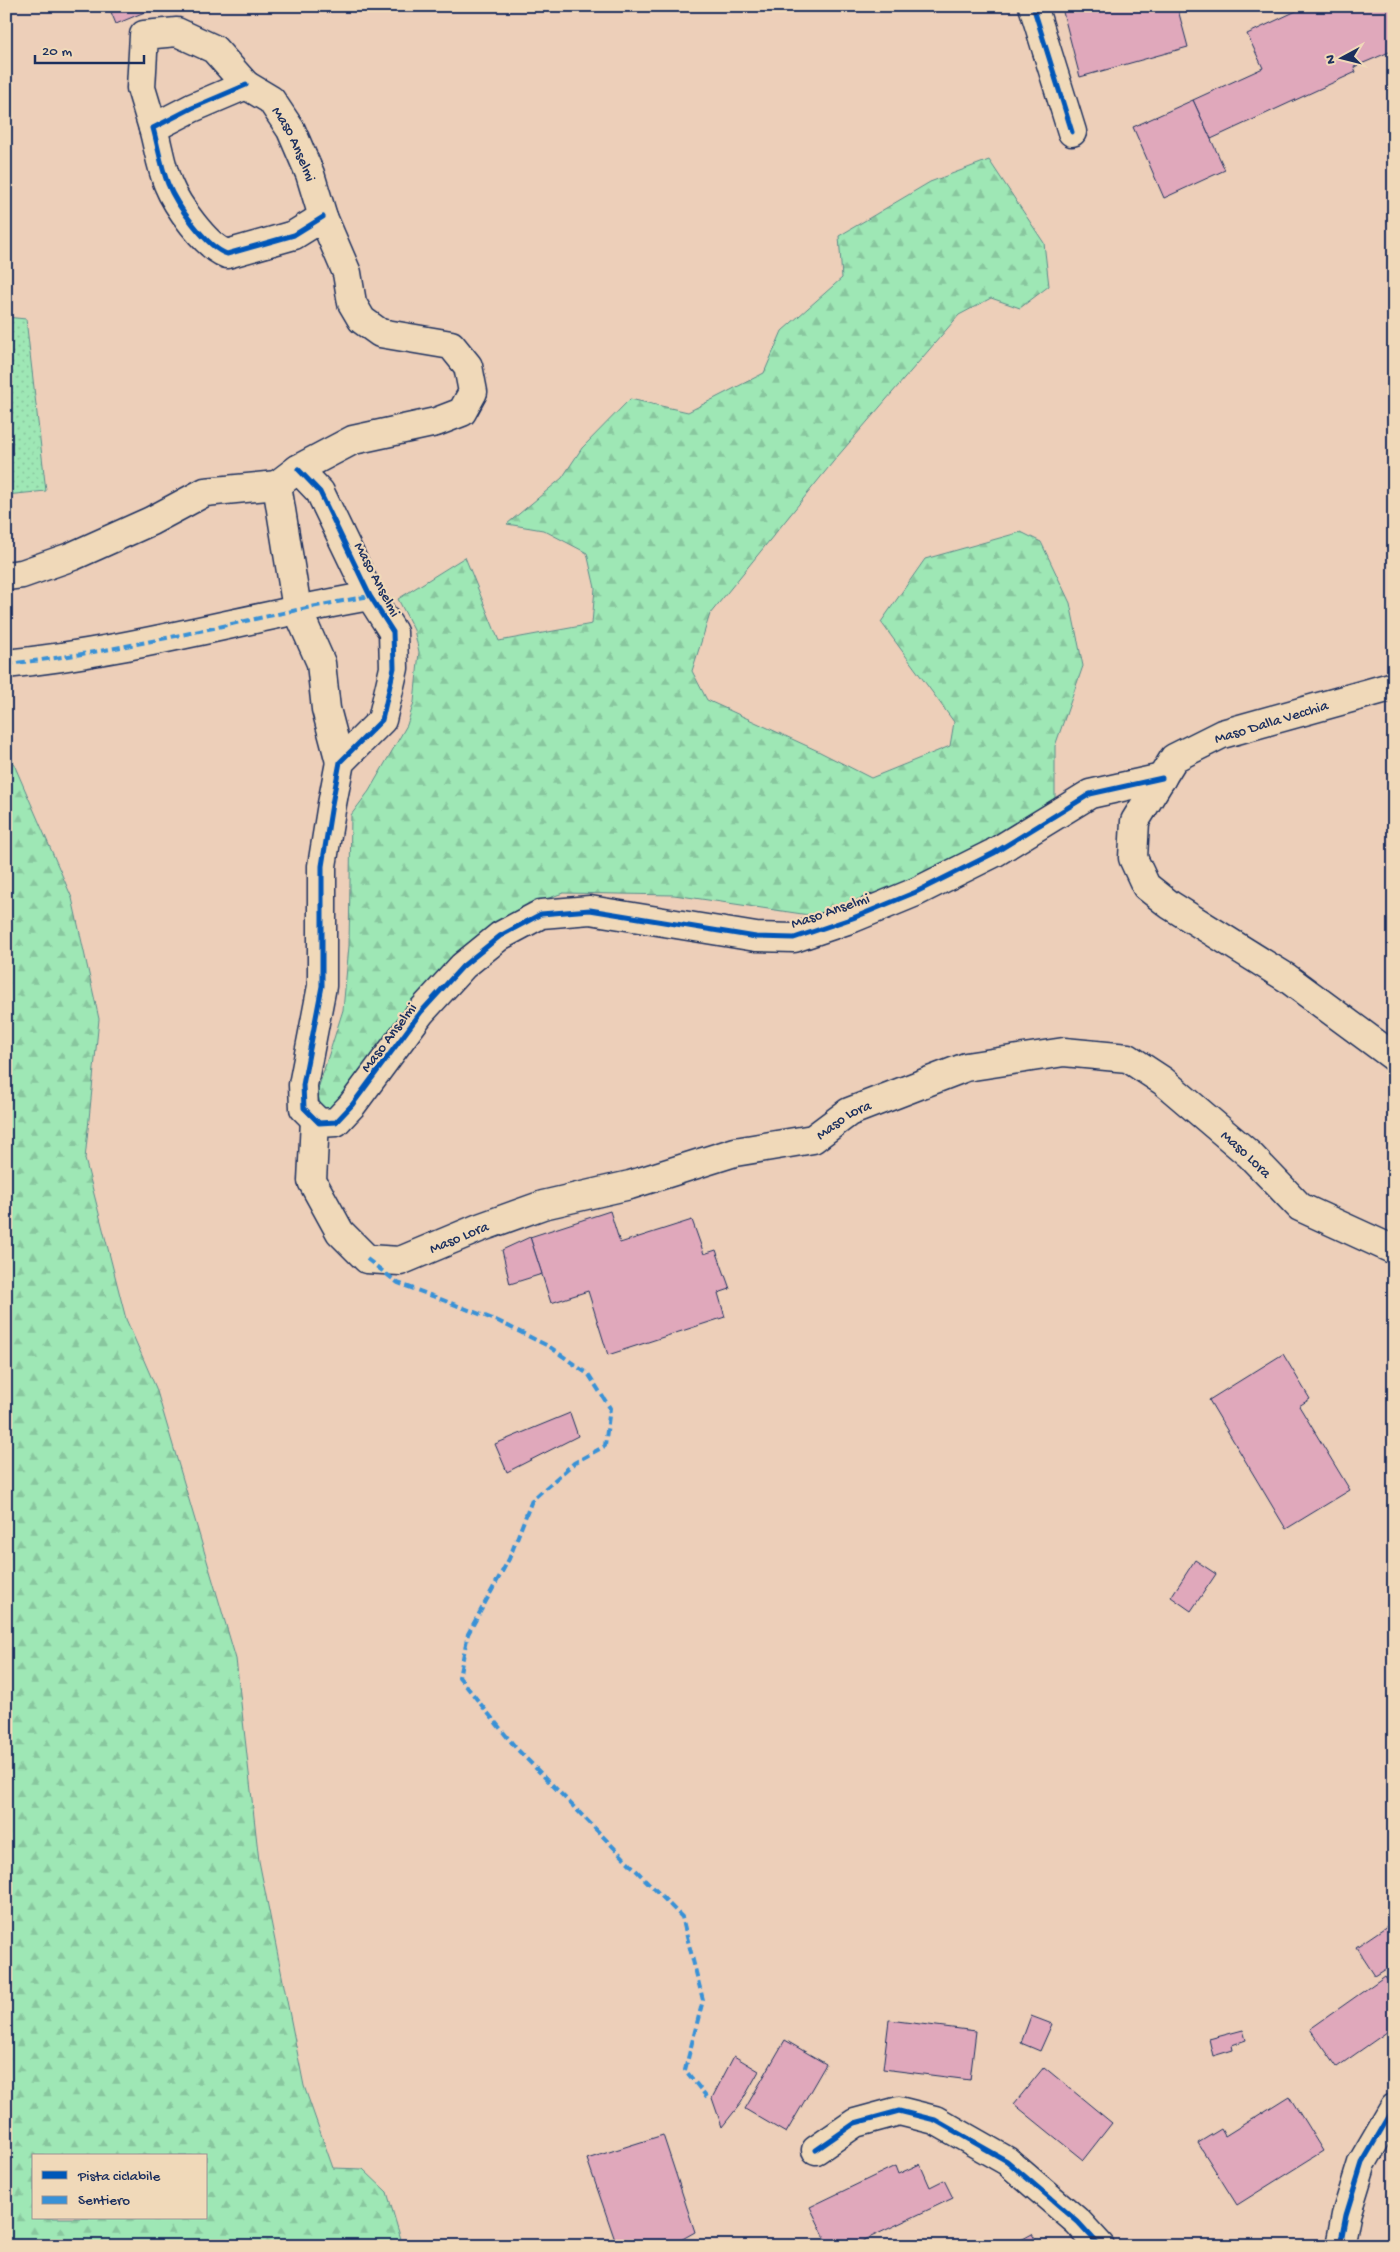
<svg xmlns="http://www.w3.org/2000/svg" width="1400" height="2252" font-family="'Gochi Hand',sans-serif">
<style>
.forest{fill:url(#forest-firs);stroke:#5c8b8a;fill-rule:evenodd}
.park{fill:url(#park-dots);stroke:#5c8b8a}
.building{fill:#e0a8bb;stroke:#1b2f5e}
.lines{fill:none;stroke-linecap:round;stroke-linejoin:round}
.street-casing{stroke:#1b2f5e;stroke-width:31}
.street{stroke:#f0d9b9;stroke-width:28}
.quiet{stroke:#3891d7;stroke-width:4;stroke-dasharray:8 4;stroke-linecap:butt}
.cycleway-casing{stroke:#f0d9b9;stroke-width:8}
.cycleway{stroke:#0057b8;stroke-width:5}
.labels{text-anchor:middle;stroke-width:4.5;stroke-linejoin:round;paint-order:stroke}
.street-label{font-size:15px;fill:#1b2f5e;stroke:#f0d9b9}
</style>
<defs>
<pattern id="forest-firs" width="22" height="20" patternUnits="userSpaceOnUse" patternTransform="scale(1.25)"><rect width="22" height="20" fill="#9ee7b5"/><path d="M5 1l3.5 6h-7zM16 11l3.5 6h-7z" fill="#88c69e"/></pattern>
<pattern id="park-dots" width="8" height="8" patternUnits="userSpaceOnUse" patternTransform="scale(1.25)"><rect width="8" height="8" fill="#9ee7b5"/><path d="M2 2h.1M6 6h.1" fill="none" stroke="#88c69e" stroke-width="1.8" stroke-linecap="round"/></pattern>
</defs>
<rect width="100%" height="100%" fill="#edcfb9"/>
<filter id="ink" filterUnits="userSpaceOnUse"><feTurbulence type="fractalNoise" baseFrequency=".02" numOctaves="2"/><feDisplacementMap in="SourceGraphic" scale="10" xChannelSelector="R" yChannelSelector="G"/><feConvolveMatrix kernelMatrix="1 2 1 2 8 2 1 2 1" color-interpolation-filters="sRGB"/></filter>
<g filter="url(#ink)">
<!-- forest -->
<g class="forest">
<polygon points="989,160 1044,243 1049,286 1020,308 991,298 959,315 837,457 710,614 692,671 707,700 818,751 871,778 950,746 954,722 881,622 925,559 1021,532 1041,542 1070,603 1083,666 1055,746 1055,802 905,890 868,905 809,915 674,895 563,893 530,905 353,1099 323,1114 317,1092 343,1010 349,946 351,815 369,791 407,725 414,702 419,652 414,630 398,599 465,557 499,641 592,624 595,588 587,553 543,530 507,524 562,478 582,448 630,399 688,412 764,373 782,331 842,278 839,236 930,182"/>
<path d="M6 746 72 898 99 1019 85 1159 126 1319 156 1388 236 1659 259 1861 304 2086 333 2168 363 2169 387 2192 403 2246H6ZM34 2156H206V2218H34Z"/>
</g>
<!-- park -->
<polygon class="park" points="6,317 26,319 46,491 6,495"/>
<!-- building -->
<g class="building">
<polygon points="124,6 159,6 116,24 111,12"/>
<polygon points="1069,6 1177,6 1188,47 1080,77 1063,12 1070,9"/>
<polygon points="1307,6 1394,6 1394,50 1354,67 1356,72 1211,139 1193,100 1263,68 1247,34"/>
<polygon points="1193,100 1225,170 1164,198 1133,127"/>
<polygon points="610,1211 620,1243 692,1220 704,1254 716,1250 730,1289 718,1293 725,1317 608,1355 588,1291 551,1303 530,1237"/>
<polygon points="530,1237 542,1274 510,1284 502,1250"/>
<polygon points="1283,1354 1310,1399 1299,1406 1350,1490 1286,1529 1209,1400"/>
<polygon points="570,1413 578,1436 507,1472 495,1444"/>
<polygon points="1195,1560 1216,1574 1191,1611 1171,1597"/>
<polygon points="1387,1926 1394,1936 1394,1964 1375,1976 1356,1947"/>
<polygon points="1385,1976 1394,1989 1394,2027 1337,2067 1310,2029"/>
<polygon points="1031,2016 1052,2024 1040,2051 1021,2043"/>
<polygon points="889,2020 976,2031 970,2080 883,2069"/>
<polygon points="1243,2030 1246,2040 1232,2045 1233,2050 1213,2056 1209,2039"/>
<polygon points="785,2040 826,2064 786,2133 745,2109"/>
<polygon points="734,2056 759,2071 741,2103 722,2127 712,2098"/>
<polygon points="1044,2067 1112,2123 1083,2160 1014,2104"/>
<polygon points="1289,2096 1323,2151 1237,2205 1198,2143 1221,2129 1225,2136"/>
<polygon points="663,2135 695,2232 670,2246 617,2246 587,2159"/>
<polygon points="920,2164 930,2187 944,2180 953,2198 852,2246 829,2246 810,2207 895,2166 898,2174"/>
<polygon points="1032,2234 1039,2246 1010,2246"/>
</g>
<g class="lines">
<defs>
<g id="street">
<polyline points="1033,6 1072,132"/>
<path d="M246 85 192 108 153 128C158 146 161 167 168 184 176 204 206 247 227 254L294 235 323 217"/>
<path id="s1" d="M153 128 141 88 144 35 177 32 214 49 246 85 271 100 291 130 310 174 323 217 347 273 352 303 362 320 380 333 451 345 468 366 473 392 462 412 436 422 353 440 298 469 277 485 297 609 321 663 326 709 340 762"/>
<polyline points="298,469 320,492 370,596 393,632 394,668 382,720 340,762 332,804 322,866 322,986 303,1085 304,1108 319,1123 336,1122 352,1105 421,1012 463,966 500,936 541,914 590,910 756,937 794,938 853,918 916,892 994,853 1090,794 1162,778"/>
<polyline points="6,576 22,574 73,556 151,521 205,492 277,485"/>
<path d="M6 664C129 652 248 617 370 596"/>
<polyline points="1394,686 1222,734 1174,758 1135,821 1133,858 1146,886 1170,905 1287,978 1394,1057"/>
<path id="s2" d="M315 1120 312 1181 340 1232 367 1259 400 1261 479 1228 543 1205 630 1185 735 1152 813 1139 849 1112 966 1067 1064 1052 1128 1058 1163 1081 1250 1155 1300 1207 1394 1250"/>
<polyline points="816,2150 855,2123 899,2111 935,2120 1007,2161 1078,2222 1100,2246"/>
<polyline points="1340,2246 1346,2215 1362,2163 1394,2108"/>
</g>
</defs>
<!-- street casing -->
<use href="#street" class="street-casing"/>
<!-- street -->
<use href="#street" class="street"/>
<!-- quiet -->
<g class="quiet">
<path d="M6 664C129 652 248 617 370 596"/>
<polyline points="367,1259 398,1283 498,1321 550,1347 589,1375 610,1408 605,1446 574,1463 532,1500 509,1559 468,1634 459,1677 516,1748 682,1917 703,2000 685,2070 707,2097"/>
</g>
<defs>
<g id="cycleway">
<polyline points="1033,6 1072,132"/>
<path d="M246 85 192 108 153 128C158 146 161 167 168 184 176 204 206 247 227 254L294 235 323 217"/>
<polyline points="298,469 320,492 370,596 393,632 394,668 382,720 340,762 332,804 322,866 322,986 303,1085 304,1108 319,1123 336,1122 352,1105 421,1012 463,966 500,936 541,914 590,910 756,937 794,938 853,918 916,892 994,853 1090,794 1162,778"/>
<polyline points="816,2150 855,2123 899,2111 935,2120 1007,2161 1078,2222 1100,2246"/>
<polyline points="1340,2246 1346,2215 1362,2163 1394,2108"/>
</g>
</defs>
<!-- cycleway casing -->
<use href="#cycleway" class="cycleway-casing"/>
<!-- cycleway -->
<use href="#cycleway" class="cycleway"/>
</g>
</g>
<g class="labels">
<!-- street labels -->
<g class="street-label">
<text dy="5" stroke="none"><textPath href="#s1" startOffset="296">Maso Anselmi</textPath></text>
<text transform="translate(378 579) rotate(62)" y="5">Maso Anselmi</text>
<text transform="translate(1271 721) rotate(-17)" y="5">Maso Dalla Vecchia</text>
<text transform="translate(830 910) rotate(-19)" y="5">Maso Anselmi</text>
<text transform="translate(388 1037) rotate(-53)" y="5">Maso Anselmi</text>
<text dy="5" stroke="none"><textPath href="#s2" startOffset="659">Maso Lora</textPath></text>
<text dy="5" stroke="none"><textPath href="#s2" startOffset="1109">Maso Lora</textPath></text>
<text dy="5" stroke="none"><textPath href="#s2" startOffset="254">Maso Lora</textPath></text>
</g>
</g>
<!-- margin -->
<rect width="1400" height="2252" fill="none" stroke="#f0d9b9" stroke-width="25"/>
<rect x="12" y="12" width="1375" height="2227" fill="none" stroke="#1b2f5e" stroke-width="2" filter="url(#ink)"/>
<!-- legend -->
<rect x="32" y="2154" width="175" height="65" fill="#f0d9b9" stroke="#9b9595"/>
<rect x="42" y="2171" width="25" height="8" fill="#0057b8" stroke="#9b9595"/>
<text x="78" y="2180" font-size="15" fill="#1b2f5e">Pista ciclabile</text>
<rect x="42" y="2196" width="25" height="8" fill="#3891d7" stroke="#9b9595"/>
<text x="78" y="2204" font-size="15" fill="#1b2f5e">Sentiero</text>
<!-- north arrow -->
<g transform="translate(1342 58) rotate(263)" stroke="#f0d9b9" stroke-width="4" paint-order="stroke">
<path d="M0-4L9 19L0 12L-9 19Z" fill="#1b2f5e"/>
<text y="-8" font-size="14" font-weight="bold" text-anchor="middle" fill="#1b2f5e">N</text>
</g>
<!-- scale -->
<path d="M35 55v8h109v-8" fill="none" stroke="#1b2f5e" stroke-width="2.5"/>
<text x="42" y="55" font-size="15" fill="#1b2f5e" stroke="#f0d9b9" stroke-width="4" paint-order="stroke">20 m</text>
</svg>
